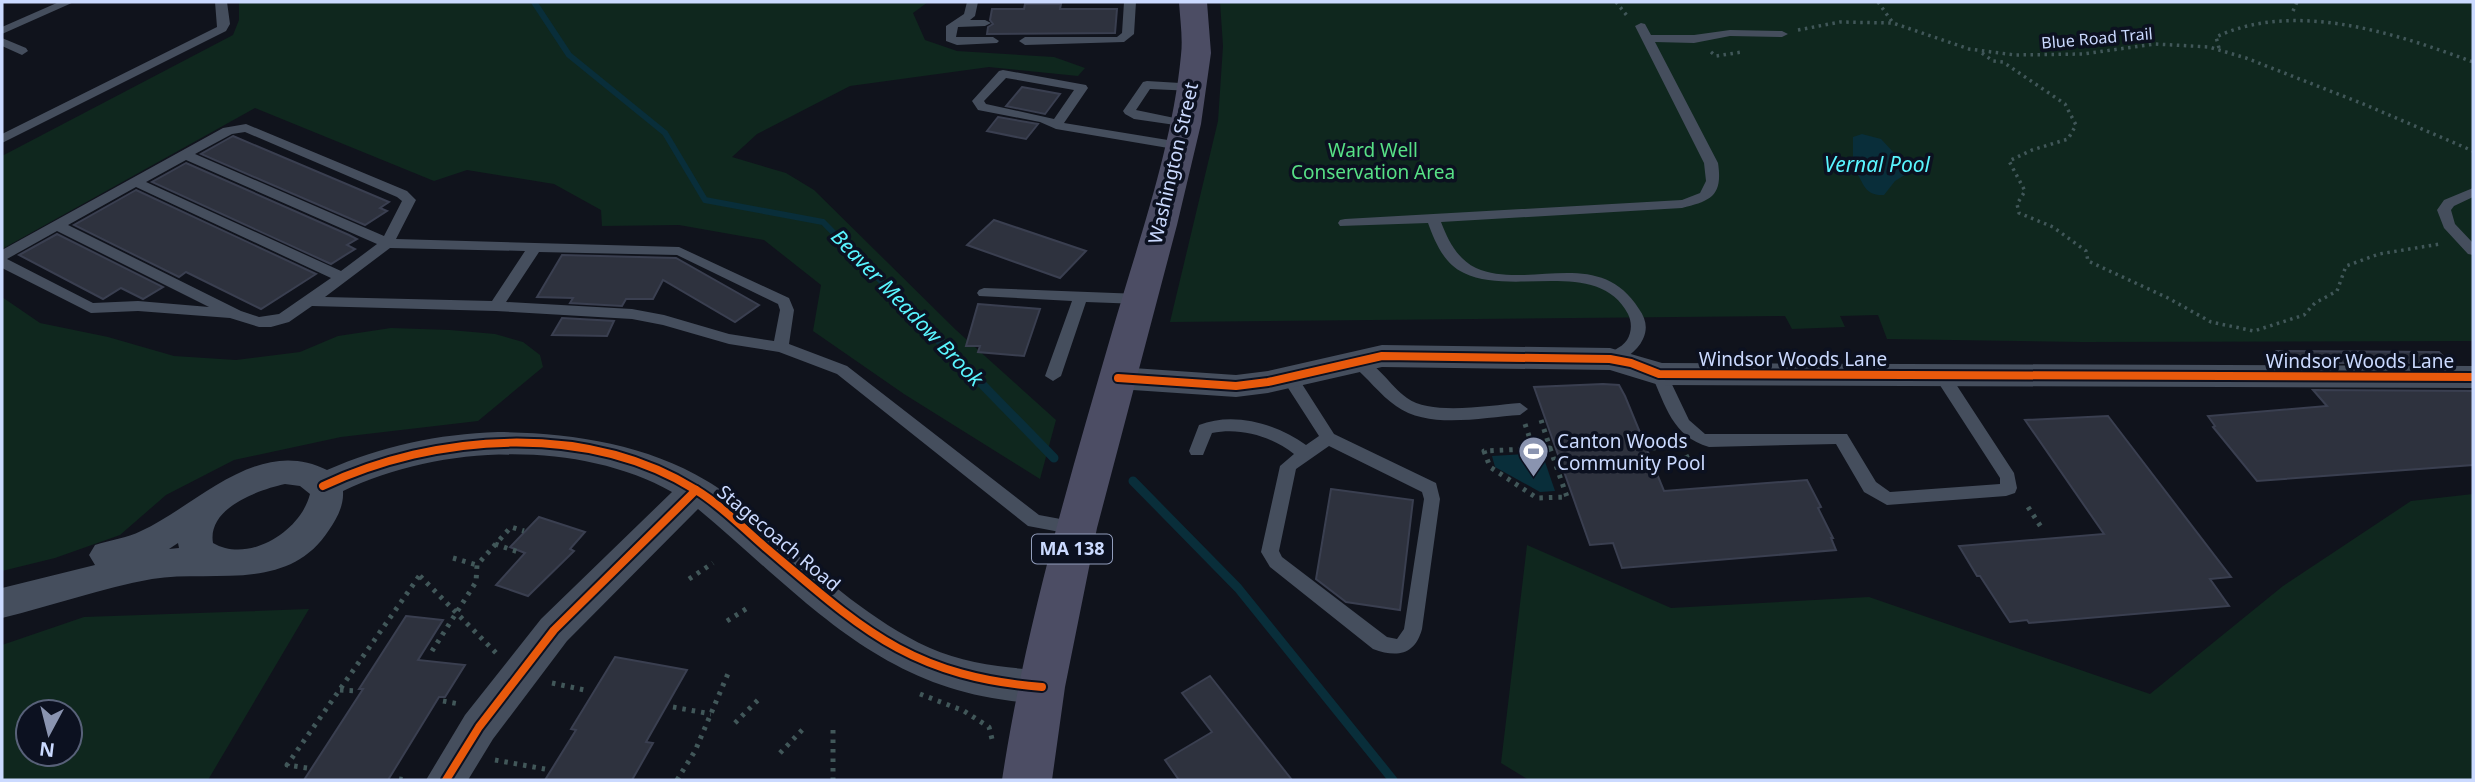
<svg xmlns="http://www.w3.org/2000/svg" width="2475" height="782" font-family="'Noto Sans',sans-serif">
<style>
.green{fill:#0f271e;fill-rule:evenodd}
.water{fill:#092e3a}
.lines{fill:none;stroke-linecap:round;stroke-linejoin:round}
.stream-far1{stroke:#092e3a;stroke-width:6}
.stream{stroke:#092e3a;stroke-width:9}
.building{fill:#2e323e;stroke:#3a3f50;stroke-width:2}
.path-far1{stroke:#415759;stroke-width:3.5;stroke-dasharray:2.5 4.5;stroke-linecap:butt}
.path{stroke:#415759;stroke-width:5;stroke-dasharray:3.5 6;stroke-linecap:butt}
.lane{fill:#454e5d;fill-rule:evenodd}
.street{fill:#454e5d;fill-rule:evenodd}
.primary{fill:#4c4d64;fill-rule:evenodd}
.cycleway-casing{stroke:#0c1120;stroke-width:12}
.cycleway{stroke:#e8590c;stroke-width:8}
.labels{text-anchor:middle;stroke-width:7;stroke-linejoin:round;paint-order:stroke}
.far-street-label{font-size:16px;fill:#cbdaff;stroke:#0c1120}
.shield{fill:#0c1120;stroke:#929ebc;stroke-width:2}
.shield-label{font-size:18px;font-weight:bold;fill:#cbdaff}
.park-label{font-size:19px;fill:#57e086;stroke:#0c1120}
.street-label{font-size:19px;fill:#cbdaff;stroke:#0c1120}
.poi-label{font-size:19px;fill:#cbdaff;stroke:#0c1120;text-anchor:start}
.water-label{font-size:21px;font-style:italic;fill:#59f5ff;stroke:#0c1120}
</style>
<rect width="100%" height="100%" fill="#10131c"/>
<!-- green -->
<g class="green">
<polygon points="239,2 928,2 913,13 925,40 957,51 1054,57 1085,68 1078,76 989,67 850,86 757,134 732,157 786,173 814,190 956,330 1056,420 1040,479 904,394 813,331 821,285 764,240 679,225 602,226 601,210 554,184 467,170 434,181 255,108 2,249 2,156 233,35 239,20"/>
<polygon points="1220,2 2473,2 2473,341 2082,342 1887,339 1878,315 1840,316 1845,327 1792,329 1785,316 1170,322 1218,121 1223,46"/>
<polygon points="2,297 40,323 108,337 174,356 236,360 300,352 338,336 391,328 450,330 495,334 523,342 540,355 543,367 478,421 341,437 234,460 166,495 120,535 55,558 2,571"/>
<polygon points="2473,494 2473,780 1529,780 1501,763 1527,545 1671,608 1869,597 2150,694 2283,586 2411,501"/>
<path d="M309 609 208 780H2V645L84 617ZM28 712H70V754H28Z"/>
</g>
<!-- water -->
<g class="water">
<path d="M1862 134 1881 139 1908 168V173L1895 181 1884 195C1864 196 1864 183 1855 170 1851 165 1845 163 1840 160L1841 158 1853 157V137Z"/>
<polygon points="1542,453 1555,491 1540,492 1495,467 1492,456"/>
</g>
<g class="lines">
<!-- stream-far1 -->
<polyline class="stream-far1" points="534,2 569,55 665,133 705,200 823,222 934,335"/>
<!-- stream -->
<g class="stream">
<polyline points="932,333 1054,458"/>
<polyline points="1133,481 1238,588 1393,780"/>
</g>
</g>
<!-- building -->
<g class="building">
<polygon points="1025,4 1061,4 1060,9 1117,9 1115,33 987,34 988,27 993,24 990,20 992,9 1024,9"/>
<polygon points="1022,87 1060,94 1045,114 1006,106"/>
<polygon points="998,117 1038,124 1026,139 987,131"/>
<polygon points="233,136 389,202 380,208 387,211 365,225 201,154"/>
<polygon points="186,163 349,235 357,239 347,245 355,249 331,264 152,182"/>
<polygon points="136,190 316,274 261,309 186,272 179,277 74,225"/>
<polygon points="994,220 1086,251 1060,278 967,245"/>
<polygon points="57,234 163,287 143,299 121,288 103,299 19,255"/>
<polygon points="562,255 676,258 759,305 735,322 663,280 653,299 626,299 622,306 570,303 573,298 537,297"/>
<polygon points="978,304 1040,309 1024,356 978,352 980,346 966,346"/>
<polygon points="562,318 614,321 607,336 552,335"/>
<polygon points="2277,351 2439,352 2449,363 2288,363"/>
<polygon points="1603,384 1619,385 1625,396 1664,491 1807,480 1821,507 1818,508 1833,538 1831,538 1836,550 1622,568 1613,543 1590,545 1534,387"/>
<polygon points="2313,390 2473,391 2473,465 2257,481 2213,427 2215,426 2208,416 2327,406"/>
<polygon points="2108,416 2231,577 2210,579 2229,606 2029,623 2027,620 2010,622 1980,576 1977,576 1959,546 2104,534 2025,420"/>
<polygon points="1331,489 1413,500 1400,610 1346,602 1316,579"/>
<polygon points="539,517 585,532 570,549 574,551 528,596 496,585 525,553 510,547"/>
<polygon points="406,616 443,620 418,660 465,665 445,697 439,697 388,780 304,780 363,689 359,689"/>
<polygon points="615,657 687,670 646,742 653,743 632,780 545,780 576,730 571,729"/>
<polygon points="1210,676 1292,780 1179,780 1165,760 1212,732 1182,693"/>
</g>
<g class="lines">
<!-- path-far1 -->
<g class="path-far1">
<polyline points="1616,2 1628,17"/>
<polyline points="1878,2 1893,23"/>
<polyline points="2293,11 2297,2"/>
<polyline points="1798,30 1840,22 1893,23 1969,49 2015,55 2083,54 2155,44 2209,47 2246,58 2366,105 2473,151"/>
<path d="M2219 48 2216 37C2294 0 2395 33 2473 62"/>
<polyline points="1711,52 1716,56 1742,52"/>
<polyline points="1982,53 1993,61 2003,62 2065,104 2076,125 2068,139 2032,150 2009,161 2025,191 2017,204 2019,213 2053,227 2086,251 2088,261 2168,298 2211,322 2254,331 2304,315 2315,303 2337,291 2346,266 2379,254 2440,244"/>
</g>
<!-- path -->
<g class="path">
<polyline points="1541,420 1550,448"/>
<polyline points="1525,424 1529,436"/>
<polygon points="1550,448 1567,497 1537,498 1490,467 1484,451"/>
<polyline points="1652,448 1677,446"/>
<polyline points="1686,455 1694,472"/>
<polyline points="2028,507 2043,530"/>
<polyline points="495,544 521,553"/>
<polyline points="453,558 477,565"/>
<polyline points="420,576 498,655"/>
<polyline points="689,579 713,563"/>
<polyline points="727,621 749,607"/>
<polyline points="432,651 476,582 477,565 511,527 524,531"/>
<polyline points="552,683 589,691"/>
<polyline points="340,690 359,691"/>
<polyline points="920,694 964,711 989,727 993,743"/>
<polyline points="443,701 459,704"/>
<polyline points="673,707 711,714"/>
<polyline points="735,723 760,698"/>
<polyline points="833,730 833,780"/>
<polyline points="780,753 805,727"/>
<polyline points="495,760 545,769"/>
<polyline points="307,768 287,765 422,572"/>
<polyline points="399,779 405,780"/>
<polyline points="677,780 695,751 730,669"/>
</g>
<!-- lane -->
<g class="lane">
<polygon points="59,2 74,2 2,34 2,27"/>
<polygon points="215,2 227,2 230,24 226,31 2,143 2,134 217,27"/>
<polygon points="967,2 978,2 975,16 970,20 985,20 991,23 985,26 958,27 956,37 993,37 999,41 997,43 957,45 946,41 946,26 964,14"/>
<polygon points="1124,2 1136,2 1134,34 1124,42 1025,45 1019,41 1025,37 1117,37 1122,33"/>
<path d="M1641 23 1645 24 1651 35H1694L1730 30 1782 31 1788 34 1782 37 1730 36 1694 43 1655 42 1718 163C1723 196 1711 201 1682 208L1441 222C1448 240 1457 259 1476 268 1529 291 1599 245 1639 309 1646 319 1648 328 1643 339 1637 352 1624 360 1610 364L1602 359C1609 351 1621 349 1627 340 1632 332 1632 322 1628 314 1598 257 1513 297 1464 273 1444 264 1435 242 1428 223L1340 226 1338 223 1340 220 1345 219 1682 200 1700 193 1706 181 1704 163 1635 26Z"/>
<polygon points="2,38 26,48 28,51 22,55 2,46"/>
<path d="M1003 70 1086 85 1088 88 1064 123 1180 142 1186 146 1180 150 1056 129 1040 122 978 110 972 101 999 71ZM1006 78 1074 90 1054 119 986 104 984 101Z"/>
<polygon points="1147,81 1197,84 1197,90 1193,91 1150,89 1136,110 1189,121 1189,127 1134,119 1125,114 1123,111 1143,82"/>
<path d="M246 124 407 191 416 200 396 239 679 247 789 298 794 310 789 344 847 366 1039 515 1082 523 1085 528 1082 533 1076 535 1028 526 837 374 779 352 729 344 663 325 632 319 496 311 312 306 289 322 271 327H259L230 318 138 311 91 313 2 268V250L223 128ZM245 132 397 197 402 201 384 236 195 154 232 134ZM186 160 377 244 341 271 146 182ZM136 187 331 278 279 314 259 317 241 311 68 225ZM57 231 209 307 138 301 93 303 7 259ZM390 248 525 251 492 301 325 297ZM539 252 677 255 778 304 780 310 774 341 729 334 664 315 632 309 506 302Z"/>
<polygon points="2473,188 2473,197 2454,206 2451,210 2455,224 2473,243 2473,255 2468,254 2444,228 2437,210 2444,200"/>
<polygon points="984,288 1140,294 1147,299 1140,304 1086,302 1061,376 1053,381 1045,376 1072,301 979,296 977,293 979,290"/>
<path d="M1357 356C1377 362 1390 386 1407 398 1432 416 1490 405 1520 403L1528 409 1520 415C1483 417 1429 430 1396 406 1380 395 1367 377 1352 365L1349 361Z"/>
<path d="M1659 369 1667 374 1689 420 1705 434H1847L1876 482 1890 492 2000 484V478L1934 376 1942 371 1948 372 2014 473 2017 488 2015 493 2006 496 1887 505 1864 492 1836 444 1709 447C1672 436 1666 406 1651 374Z"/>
<path d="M1289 372 1295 373 1334 434 1436 483 1440 499 1422 629C1415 655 1397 658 1373 649L1270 567 1261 552 1280 466 1294 454C1271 436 1240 427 1212 433L1203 455H1191L1189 451 1199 425C1234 411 1277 424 1306 445L1319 436 1281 377ZM1329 446 1422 492 1424 499 1404 629 1397 639 1387 637 1282 557 1279 551 1296 469Z"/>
</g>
<!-- street -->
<g class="street">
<polygon points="1382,345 1610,348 1662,363 2473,366 2473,388 1659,385 1610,370 1382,367 1268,393 1236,397 1118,389 1107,386 1102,378 1107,370 1118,367 1236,375 1268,371"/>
<path d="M498 432C570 433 644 443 707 481 725 491 741 507 757 520 805 561 852 606 908 637 936 653 966 662 998 666 1018 669 1037 669 1056 675L1061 687 1056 699C1035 706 1013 701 992 698 867 677 791 586 698 509L567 641 493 739 468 780H426L465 715 541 619 672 492C577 439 439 445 343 491 344 506 337 518 329 530 288 594 211 569 152 579 101 588 52 606 2 618V588L95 565 89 555 95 545C110 540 127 538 141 531 198 505 258 435 327 470 382 446 438 434 498 432ZM285 484 300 486 310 494C301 531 249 564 213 543 207 508 258 490 285 484ZM178 543 179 548 169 549Z"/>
</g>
<!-- primary -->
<path class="primary" d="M1179 2H1207L1211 53 1201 124 1177 225 1097 528 1065 687 1052 780H1002C1025 628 1069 480 1112 332 1138 242 1172 149 1181 55 1183 38 1180 19 1179 2Z"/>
<defs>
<g id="cycleway">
<polyline points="1118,378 1236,386 1268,382 1382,356 1610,359 1631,363 1659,374 2473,377"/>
<path d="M323 486C436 433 586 422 696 490 721 505 743 528 765 547 862 629 909 676 1042 687"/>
<polyline points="446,780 479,727 554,630 696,490"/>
</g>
</defs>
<!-- cycleway casing -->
<use href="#cycleway" class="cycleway-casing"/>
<!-- cycleway -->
<use href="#cycleway" class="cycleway"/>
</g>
<!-- icons -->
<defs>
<symbol id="stadium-pin" viewBox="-11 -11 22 30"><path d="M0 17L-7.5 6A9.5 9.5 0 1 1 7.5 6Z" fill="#8a94b0" stroke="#0c1120"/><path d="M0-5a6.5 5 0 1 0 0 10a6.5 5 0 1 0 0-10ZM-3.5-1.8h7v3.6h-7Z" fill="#fff"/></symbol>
</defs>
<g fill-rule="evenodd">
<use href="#stadium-pin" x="1516" y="434" width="35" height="47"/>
</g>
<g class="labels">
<!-- far-street labels -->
<g class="far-street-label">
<text transform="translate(2097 38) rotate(-5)" y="6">Blue Road Trail</text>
</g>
<!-- shield labels -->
<rect class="shield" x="1032" y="534.5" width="80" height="29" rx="5"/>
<g class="shield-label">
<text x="1072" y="555">MA 138</text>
</g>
<!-- park labels -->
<g class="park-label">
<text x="1373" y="157">Ward Well<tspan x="1373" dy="22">Conservation Area</tspan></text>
</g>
<!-- street labels -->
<g class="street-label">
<text transform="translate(1173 163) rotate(-77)" y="7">Washington Street</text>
<text x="1793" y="366">Windsor Woods Lane</text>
<text x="2360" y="368">Windsor Woods Lane</text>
<text transform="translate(779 538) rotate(40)" y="7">Stagecoach Road</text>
</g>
<!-- poi labels -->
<g class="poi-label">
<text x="1557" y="448">Canton Woods<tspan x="1557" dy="22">Community Pool</tspan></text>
</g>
<!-- water labels -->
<g class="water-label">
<text x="1877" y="172">Vernal Pool</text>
<text transform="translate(907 308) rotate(46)" y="7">Beaver Meadow Brook</text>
</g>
</g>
<!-- border -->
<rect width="2475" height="782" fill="none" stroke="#cbdaff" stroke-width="7"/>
<!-- north arrow -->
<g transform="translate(49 733) rotate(187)"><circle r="33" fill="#0c1120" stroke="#586179" stroke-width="2"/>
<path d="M0-5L12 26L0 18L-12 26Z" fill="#8a94b0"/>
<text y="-10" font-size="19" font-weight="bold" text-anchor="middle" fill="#cbdaff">N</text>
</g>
</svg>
